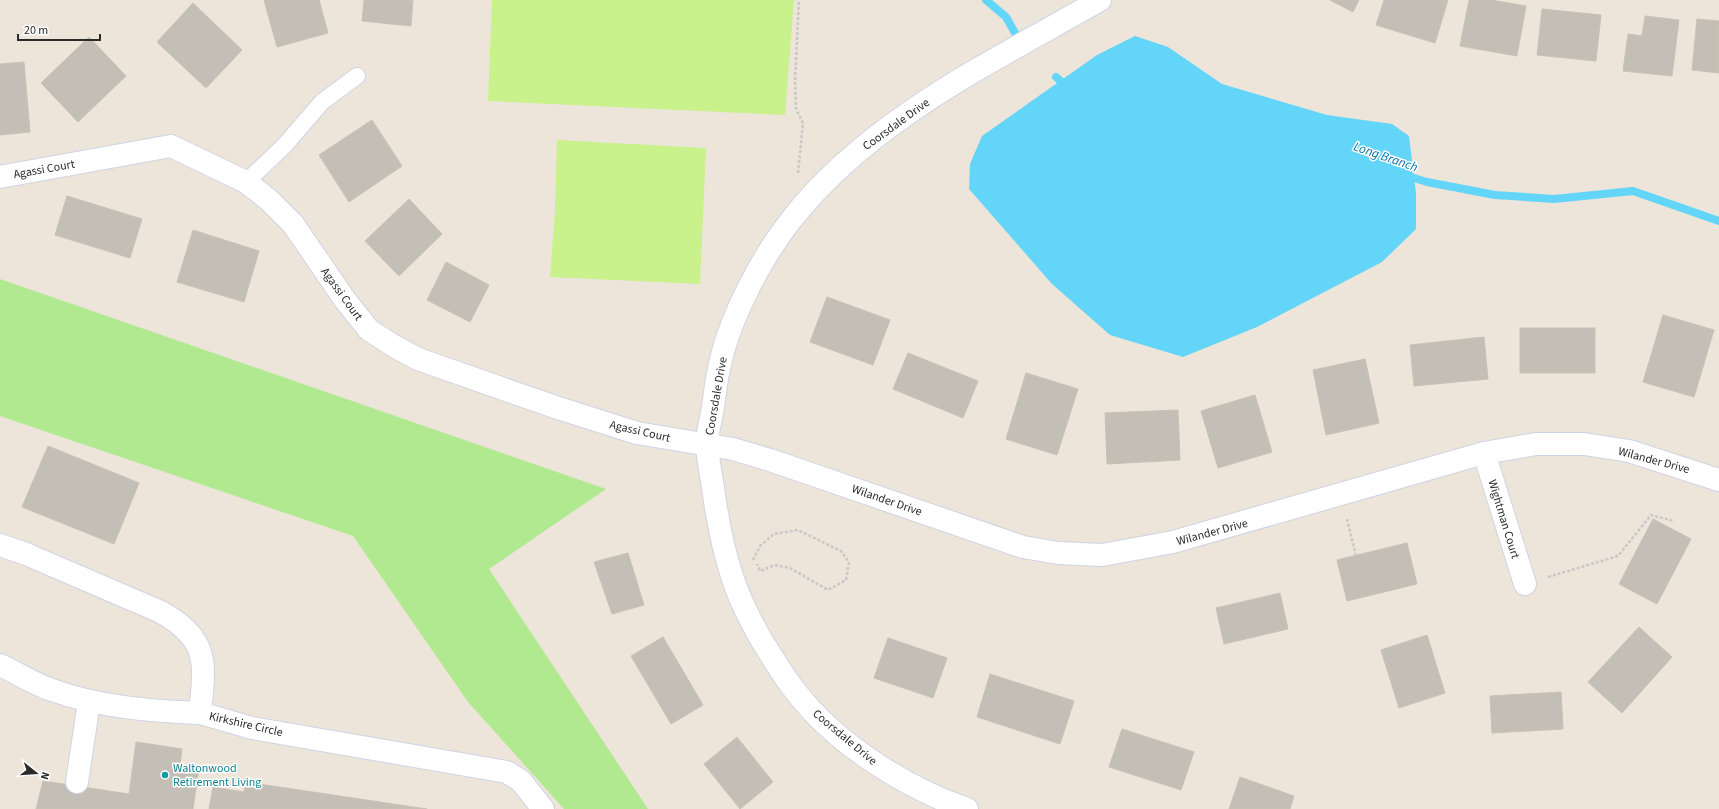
<svg xmlns="http://www.w3.org/2000/svg" width="1719" height="809" font-family="'Source Sans 3',sans-serif">
<style>
.green{fill:#b1e991}
.pitch{fill:#c9f18c}
.water{fill:#63d5f9}
.lines{fill:none;stroke-linecap:round;stroke-linejoin:round}
.stream{stroke:#63d5f9;stroke-width:8}
.building{fill:#c4bfb6;stroke:#c9c1b4}
.service-casing{stroke:#cfd4e4;stroke-width:18}
.minor-casing{stroke:#cfd4e4;stroke-width:24}
.path{stroke:#c8c8c8;stroke-width:2.5;stroke-dasharray:3 2;stroke-linecap:butt}
.service{stroke:#fff;stroke-width:16}
.minor{stroke:#fff;stroke-width:22}
.culture-dot{fill:#0f9aa8;stroke:#fff;stroke-width:1.5}
.labels{text-anchor:middle;stroke-width:3;stroke-linejoin:round;paint-order:stroke}
.street-label{font-size:12px;fill:#2a2a2a;stroke:#fff}
.culture-label{font-size:12px;fill:#0d838f;stroke:#fff;text-anchor:start}
.water-label{font-size:13px;font-style:italic;fill:#0172a6;stroke:#fff}
</style>
<rect width="100%" height="100%" fill="#ede4da"/>
<!-- green -->
<polygon class="green" points="0,279 606,489 489,569 648,809 564,809 468,702 353,536 0,416"/>
<!-- pitch -->
<g class="pitch">
<polygon points="492,0 794,0 785,115 488,101"/>
<polygon points="557,140 706,148 700,284 550,277 555,210"/>
</g>
<!-- water -->
<polygon class="water" points="1135,36 1168,47 1222,84 1327,115 1392,124 1409,136 1416,193 1416,229 1382,262 1257,327 1183,357 1110,335 1052,284 969,189 970,164 982,136 1097,55"/>
<g class="lines">
<!-- stream -->
<g class="stream">
<polyline points="986,0 1006,17 1018,38"/>
<polyline points="1056,77 1069,88"/>
<polyline points="1404,175 1427,182 1495,195 1554,199 1633,191 1719,221"/>
</g>
</g>
<!-- building -->
<g class="building">
<polygon points="264,0 319,0 328,33 277,47"/>
<polygon points="364,0 413,0 411,26 362,21"/>
<polygon points="1330,0 1359,0 1353,12"/>
<polygon points="1384,0 1448,0 1435,43 1376,25"/>
<polygon points="1469,0 1491,0 1526,6 1517,56 1460,46"/>
<polygon points="193,3 242,50 206,88 157,42"/>
<polygon points="1542,9 1601,15 1596,61 1537,55"/>
<polygon points="1645,16 1679,20 1672,76 1623,71 1628,34 1642,36"/>
<polygon points="1697,19 1719,21 1719,73 1692,70"/>
<polygon points="89,37 126,76 78,122 41,83"/>
<polygon points="24,62 30,132 0,135 0,64"/>
<polygon points="372,120 402,166 349,202 319,155"/>
<polygon points="67,196 142,219 130,258 55,235"/>
<polygon points="409,199 442,234 399,276 365,241"/>
<polygon points="193,230 259,251 244,302 177,282"/>
<polygon points="446,262 489,285 470,322 427,300"/>
<polygon points="827,297 890,320 873,365 810,342"/>
<polygon points="1663,315 1714,330 1694,397 1643,382"/>
<rect x="1520" y="328" width="75" height="45"/>
<polygon points="1484,337 1488,379 1414,386 1410,345"/>
<polygon points="908,353 978,381 963,418 893,389"/>
<polygon points="1365,359 1379,423 1326,435 1313,370"/>
<polygon points="1026,373 1078,389 1057,455 1006,439"/>
<polygon points="1255,395 1272,452 1218,468 1201,411"/>
<polygon points="1178,410 1180,460 1107,464 1105,413"/>
<polygon points="48,446 139,483 114,544 22,507"/>
<polygon points="1653,519 1691,539 1657,604 1619,584"/>
<polygon points="1407,543 1417,584 1347,601 1337,560"/>
<polygon points="628,553 644,605 612,614 594,562"/>
<polygon points="1280,593 1288,629 1224,644 1216,608"/>
<polygon points="1639,627 1672,657 1622,713 1588,682"/>
<polygon points="1427,635 1445,693 1399,708 1381,650"/>
<polygon points="663,637 703,705 671,724 631,656"/>
<polygon points="888,638 947,658 933,698 874,678"/>
<polygon points="990,674 1074,701 1060,744 977,717"/>
<polygon points="1561,692 1563,729 1492,733 1490,696"/>
<polygon points="1122,729 1194,752 1181,790 1109,767"/>
<polygon points="737,737 773,782 740,809 704,764"/>
<polygon points="136,742 182,749 180,765 199,768 193,809 36,809 43,781 129,794"/>
<polygon points="1240,777 1294,796 1290,809 1229,809"/>
<polygon points="245,782 427,809 209,809 213,787 244,792"/>
</g>
<g class="lines">
<defs>
<polyline id="service" points="246,182 284,146 322,102 357,76"/>
<g id="minor">
<polyline points="0,177 171,146 246,182 269,200 293,224 345,300 369,330 394,346 418,359 555,407 637,433 733,449 770,460 1023,547 1058,553 1102,555 1173,542 1484,453 1536,444 1584,444 1629,451 1719,480"/>
<polyline points="1484,453 1525,584"/>
<path d="M0 545 26 554 161 612C210 640 205 663 200 713L252 728 507 772 521 781 543 809"/>
<path d="M0 665C17 673 34 684 52 690 99 707 150 711 200 713"/>
<polyline points="77,782 89,702"/>
<path d="M967 809C906 788 836 744 796 692 783 676 773 658 762 641 750 620 739 599 732 576 723 549 718 522 714 495 712 479 708 462 707 445 707 433 711 419 713 407 715 394 716 381 719 369 728 321 761 258 791 220 869 120 992 62 1100 0"/>
</g>
</defs>
<!-- service casing -->
<use href="#service" class="service-casing"/>
<!-- minor casing -->
<use href="#minor" class="minor-casing"/>
<!-- path -->
<g class="path">
<polyline points="798,173 803,123 796,109 795,80 799,0"/>
<polyline points="1347,519 1356,556"/>
<polyline points="753,560 760,546 774,534 798,530 841,551 849,562 846,580 828,590 790,568 775,565 760,571 757,564"/>
<polyline points="1548,577 1618,556 1651,515 1674,521"/>
</g>
<!-- service -->
<use href="#service" class="service"/>
<!-- minor -->
<use href="#minor" class="minor"/>
</g>
<!-- markers -->
<circle class="culture-dot" cx="165" cy="775" r="4"/>
<g class="labels">
<!-- street labels -->
<g class="street-label">
<text transform="translate(896 124) rotate(-36)" y="4">Coorsdale Drive</text>
<text transform="translate(44 169) rotate(-10)" y="4">Agassi Court</text>
<text transform="translate(342 294) rotate(54)" y="4">Agassi Court</text>
<text transform="translate(716 396) rotate(-80)" y="4">Coorsdale Drive</text>
<text transform="translate(640 431) rotate(13)" y="4">Agassi Court</text>
<text transform="translate(1654 460) rotate(15)" y="4">Wilander Drive</text>
<text transform="translate(887 500) rotate(19)" y="4">Wilander Drive</text>
<text transform="translate(1504 519) rotate(73)" y="4">Wightman Court</text>
<text transform="translate(1212 532) rotate(-15)" y="4">Wilander Drive</text>
<text transform="translate(246 724) rotate(13)" y="4">Kirkshire Circle</text>
<text transform="translate(845 737) rotate(40)" y="4">Coorsdale Drive</text>
</g>
<!-- culture labels -->
<g class="culture-label">
<text x="173" y="772">Waltonwood<tspan x="173" dy="14">Retirement Living</tspan></text>
</g>
<!-- water labels -->
<g class="water-label">
<text transform="translate(1386 156) rotate(19)" y="5">Long Branch</text>
</g>
</g>
<!-- north arrow -->
<g transform="translate(36 773) rotate(107)" stroke="#ffffff" stroke-width="3" paint-order="stroke">
<path d="M0-3L7 15L0 10L-7 15Z" fill="#2a2a2a"/>
<text y="-6" font-size="11" font-weight="bold" text-anchor="middle" fill="#2a2a2a">N</text>
</g>
<!-- scale -->
<path d="M18 34v6h82v-6" fill="none" stroke="#2a2a2a" stroke-width="2"/>
<text x="24" y="34" font-size="12" fill="#2a2a2a" stroke="#ffffff" stroke-width="3" paint-order="stroke">20 m</text>
</svg>
